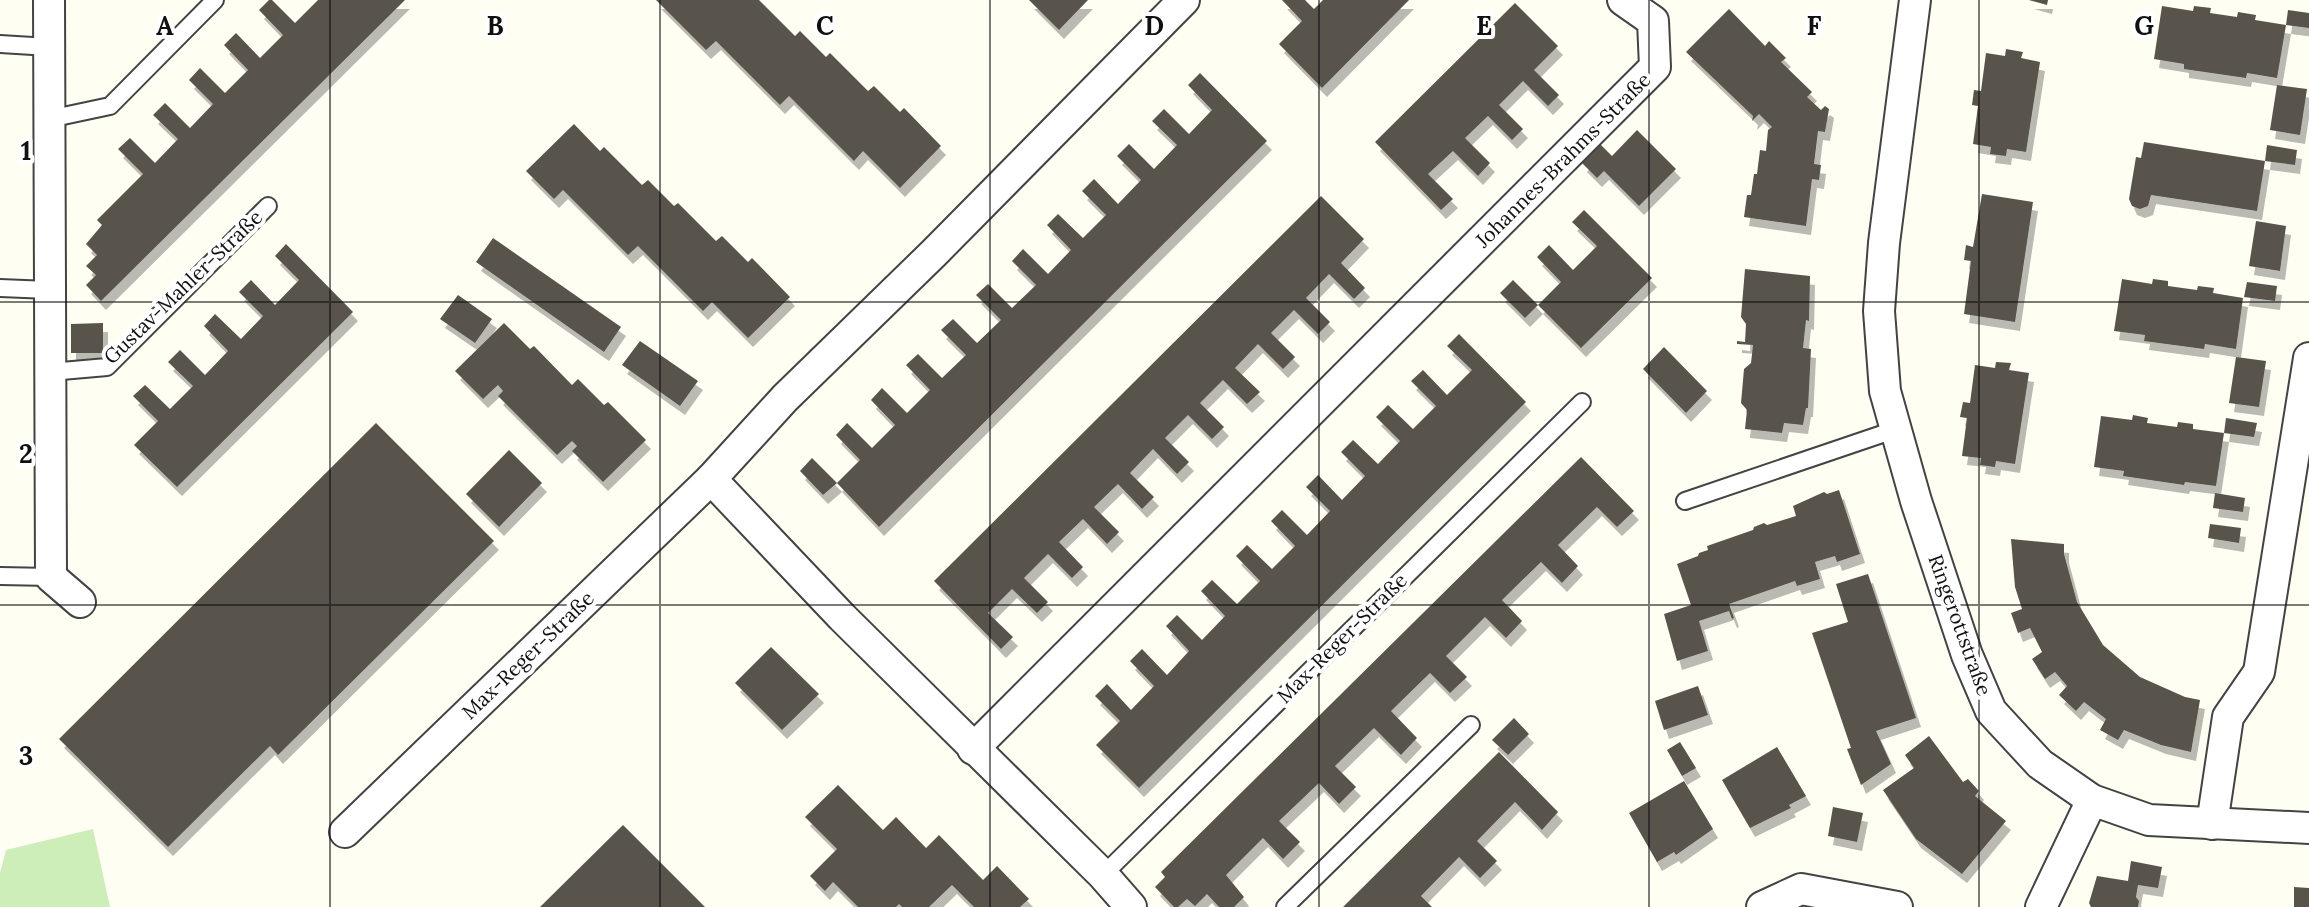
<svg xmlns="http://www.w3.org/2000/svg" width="2309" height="907" font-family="Lora,serif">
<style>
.green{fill:#cdedb9}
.building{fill:#59534b;filter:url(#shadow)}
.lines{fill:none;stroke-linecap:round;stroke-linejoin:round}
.service-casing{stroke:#434343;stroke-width:20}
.minor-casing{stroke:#434343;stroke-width:34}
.service{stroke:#fff;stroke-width:16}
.minor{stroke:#fff;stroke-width:30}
.grid{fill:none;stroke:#101010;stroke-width:2;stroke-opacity:0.55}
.labels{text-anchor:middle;stroke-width:8;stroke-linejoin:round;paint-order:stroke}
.street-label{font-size:20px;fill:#101010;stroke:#fff}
.grid-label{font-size:26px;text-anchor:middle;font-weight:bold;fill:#101010;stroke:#fff;stroke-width:8;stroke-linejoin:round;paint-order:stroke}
</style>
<defs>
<filter id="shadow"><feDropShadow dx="5" dy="9" stdDeviation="0" flood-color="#0004"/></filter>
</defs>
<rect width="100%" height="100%" fill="#fffef3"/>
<!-- green -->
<polygon class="green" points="93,829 110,907 0,907 0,873 6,850"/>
<!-- building -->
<g class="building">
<polygon points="269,0 272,0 295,23 318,0 405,0 101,301 86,285 96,275 86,266 97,255 86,244 102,225 97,220 143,174 118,149 130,138 155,163 178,139 153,115 165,103 190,128 213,104 189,80 200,68 225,93 248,70 224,45 236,33 260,58 283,35 259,10"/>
<polygon points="656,0 759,0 795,36 800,31 826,57 830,53 868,91 874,86 900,112 904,108 941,146 900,188 863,151 854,161 789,96 780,105 716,41 706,50"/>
<polygon points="1029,0 1088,0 1059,30"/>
<polygon points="1282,0 1305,0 1314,9 1323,0 1409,0 1322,88 1279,44 1302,21"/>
<polygon points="2029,0 2048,0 2047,5"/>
<polygon points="1515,3 1558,46 1534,70 1559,95 1548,106 1523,81 1499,105 1523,129 1512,140 1488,116 1465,138 1490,163 1478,176 1453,151 1428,174 1453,199 1441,210 1375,142"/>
<polygon points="2162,6 2193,11 2194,6 2211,8 2210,13 2237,17 2238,12 2256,15 2255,20 2286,25 2288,10 2309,13 2309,28 2286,25 2277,78 2247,73 2246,78 2184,69 2184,64 2154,59"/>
<polygon points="1729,9 1765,46 1769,41 1786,58 1781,62 1812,92 1807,97 1821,110 1825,106 1829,109 1825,132 1818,131 1814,164 1821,165 1819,180 1812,179 1806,226 1744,217 1747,195 1751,195 1754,174 1757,174 1760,150 1766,151 1768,130 1772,127 1759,114 1752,121 1753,116 1686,52"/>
<polygon points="2006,49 2023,52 2021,58 2040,62 2026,152 2007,149 2006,156 1990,154 1991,147 1973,144 1978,106 1972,105 1974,90 1981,91 1986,53 2005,56"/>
<polygon points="1200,73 1267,141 879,527 837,483 860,460 836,435 847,423 872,448 895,425 871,400 882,388 907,413 930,390 906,365 918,354 942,378 966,355 941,330 953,319 977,343 1001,320 976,295 988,284 1012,308 1036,285 1012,261 1023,249 1048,274 1071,250 1047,225 1058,214 1083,238 1106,215 1082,191 1094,179 1118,204 1141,180 1117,156 1129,144 1154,169 1177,145 1152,121 1164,109 1189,134 1212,110 1188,85"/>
<polygon points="2277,85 2307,89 2300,135 2270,130"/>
<polygon points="574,124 600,151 604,147 642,185 648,180 674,206 678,203 716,241 722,236 748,262 752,258 790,297 748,338 712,302 703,311 638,246 628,255 563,190 554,199 526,171"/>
<polygon points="1637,130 1676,169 1639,206 1604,171 1597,178 1582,163 1600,144 1612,156"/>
<polygon points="2144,142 2265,161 2267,145 2297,150 2295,165 2265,161 2257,211 2151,195 2148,206 2140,209 2132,206 2129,199 2136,157 2141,158"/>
<polygon points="1982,194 2033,202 2015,322 1964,314 1971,261 1964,260 1966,245 1973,247"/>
<polygon points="1321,196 1364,239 1341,263 1365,288 1354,299 1329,274 1306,298 1330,322 1318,334 1294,310 1271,333 1295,357 1283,369 1258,344 1235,368 1260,392 1247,404 1223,380 1200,403 1224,427 1212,439 1188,415 1165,438 1189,462 1177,474 1153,449 1130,473 1154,497 1142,509 1118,484 1094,507 1119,532 1107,544 1083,519 1059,542 1083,567 1072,578 1048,554 1024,578 1048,602 1037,613 1012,589 988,613 1013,637 1001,649 934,581"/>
<polygon points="1584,210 1652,278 1581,348 1538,305 1525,318 1500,293 1513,280 1538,305 1561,282 1537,257 1549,245 1573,270 1597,246 1572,222"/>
<polygon points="2256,221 2286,226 2280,271 2249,266"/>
<polygon points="493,238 621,327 604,352 476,262"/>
<polygon points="286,244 353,312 177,487 134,445 158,421 133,396 145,385 170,409 193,386 168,362 180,350 205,375 228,351 204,326 215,314 241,339 263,316 239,292 251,280 275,305 299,280 275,256"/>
<polygon points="1745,269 1810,276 1809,321 1806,320 1803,348 1811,349 1808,408 1806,408 1803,425 1784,423 1782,433 1745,429 1747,410 1741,403 1744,369 1751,363 1753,345 1737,344 1737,341 1745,342 1746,324 1741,317"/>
<polygon points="2122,279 2152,284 2153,279 2168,281 2168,286 2197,290 2198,286 2214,288 2213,293 2243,298 2236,349 2205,344 2204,349 2144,341 2145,335 2114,331"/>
<polygon points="2247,282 2277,286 2275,301 2244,297"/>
<polygon points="458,295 492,319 475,343 440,319"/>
<polygon points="103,323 103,353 71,353 71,324"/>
<polygon points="504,323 530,349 534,346 572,385 578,379 604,405 608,402 646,440 603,482 572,451 577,446 572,441 557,455 498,396 503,391 498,385 483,399 455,371"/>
<polygon points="1459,334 1526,402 1139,788 1096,745 1120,721 1095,696 1107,684 1131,710 1154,686 1130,661 1142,649 1167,675 1189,651 1166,626 1177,615 1202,640 1225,616 1201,591 1212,580 1237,604 1260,581 1236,556 1247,545 1272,569 1295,546 1271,521 1282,510 1307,535 1330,511 1306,487 1318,475 1342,500 1365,476 1341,452 1353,440 1378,464 1400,441 1376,417 1388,405 1413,429 1436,406 1411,381 1423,370 1447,395 1472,370 1447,346"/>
<polygon points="640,341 698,381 680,406 622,365"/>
<polygon points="1664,347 1707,391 1686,413 1643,369"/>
<polygon points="2236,357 2266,361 2259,407 2229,403"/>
<polygon points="1996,362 2011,363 2009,370 2029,373 2015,464 1996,461 1995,467 1980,465 1981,458 1962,456 1967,418 1960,417 1963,402 1970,403 1975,365 1995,368"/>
<polygon points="2133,415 2148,418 2147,423 2177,427 2178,422 2193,424 2193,429 2224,433 2226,418 2257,423 2254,437 2224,433 2216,486 2185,482 2184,485 2123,476 2124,471 2094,467 2101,416 2132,420"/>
<polygon points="376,423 494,541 278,755 270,746 168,847 59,739"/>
<polygon points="509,450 542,483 499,527 466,494"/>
<polygon points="1581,457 1634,511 1617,527 1597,507 1558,545 1578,566 1562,583 1541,562 1502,600 1522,621 1506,638 1485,617 1446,656 1467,677 1450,693 1430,673 1391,711 1417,738 1401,755 1374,728 1335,766 1356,787 1339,804 1319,783 1279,821 1300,842 1283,859 1263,838 1226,875 1244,897 1234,907 1219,907 1207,894 1195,906 1187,899 1178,907 1174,907 1155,887 1165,877 1161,872"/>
<polygon points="812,458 837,483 823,495 800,471"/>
<polygon points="1839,490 1860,554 1837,562 1835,556 1815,562 1820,579 1797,586 1795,581 1729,604 1734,618 1732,619 1729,611 1699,621 1708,651 1677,661 1664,614 1691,605 1677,564 1698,556 1699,553 1708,550 1707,546 1753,530 1754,527 1764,523 1767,525 1796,516 1793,506 1824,492 1827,494"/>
<polygon points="2215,493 2245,498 2243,512 2213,508"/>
<polygon points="2210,524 2241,528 2239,543 2208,538"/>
<polygon points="2011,539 2064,544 2064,554 2077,602 2103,645 2140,677 2185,697 2200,700 2191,752 2161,745 2124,730 2118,740 2100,730 2106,719 2084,702 2076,711 2059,695 2067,686 2055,672 2045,679 2032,659 2042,652 2030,628 2018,633 2011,613 2022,609 2015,587"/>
<polygon points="1868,574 1916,718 1876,731 1891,764 1861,785 1847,749 1851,748 1812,633 1848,622 1836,584"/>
<polygon points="771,647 819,694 782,730 735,683"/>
<polygon points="1698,686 1708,715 1664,730 1655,701"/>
<polygon points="1514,718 1529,734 1508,755 1492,740"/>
<polygon points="1929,736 1963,782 1968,779 1979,791 1975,796 2006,821 1962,874 1916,839 1883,790 1914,768 1905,755"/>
<polygon points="1680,742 1696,768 1682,776 1667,750"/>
<polygon points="1777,747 1806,796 1789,805 1791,808 1750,828 1722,780"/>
<polygon points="1499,752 1558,812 1542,830 1515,802 1477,841 1497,861 1480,878 1459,857 1421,896 1432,907 1343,907"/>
<polygon points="1684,781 1713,829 1676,855 1674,852 1657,862 1629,813"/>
<polygon points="838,785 883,830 896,817 926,848 939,835 983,880 997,866 1029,899 1020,907 974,907 952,885 929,907 902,907 899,904 896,907 858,907 833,882 825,891 810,876 837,849 805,817"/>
<polygon points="1833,807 1863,813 1857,842 1828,836"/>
<polygon points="623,825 705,907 540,907"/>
<polygon points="2131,861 2162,867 2158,888 2138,885 2136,897 2139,901 2138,907 2091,907 2089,903 2097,876 2128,881"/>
<polygon points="2294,887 2309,888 2309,907 2294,907"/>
</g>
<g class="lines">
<defs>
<g id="service">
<polyline points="0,44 49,47"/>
<polyline points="49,119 110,106 215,0"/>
<polyline points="0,288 49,290"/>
<polyline points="50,372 107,367 268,206"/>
<polyline points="1685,501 1897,429"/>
<polyline points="0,576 51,577"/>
<polyline points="1103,875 1582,402"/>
<polyline points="1285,907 1471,725"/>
</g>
<g id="minor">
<polyline points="49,0 51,577 80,602"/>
<polyline points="1915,0 1884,243 1879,311 1885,391 1916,501 1967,655 1991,711 2040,764 2092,800 2149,820 2309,828"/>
<polyline points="711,479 842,617 1103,875 1131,907"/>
<polyline points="973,749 1655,67 1653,21 1623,0"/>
<polyline points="2212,824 2228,717 2259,672 2309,358"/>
<polyline points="345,832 711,479 785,398 934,253 1184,0"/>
<polyline points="1762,907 1801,889 1897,907"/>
<polyline points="2041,907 2092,800"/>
</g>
</defs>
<!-- service casing -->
<use href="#service" class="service-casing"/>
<!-- minor casing -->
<use href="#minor" class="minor-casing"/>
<!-- service -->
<use href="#service" class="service"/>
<!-- minor -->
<use href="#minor" class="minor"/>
</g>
<!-- grid -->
<path class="grid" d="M330 0V907M660 0V907M990 0V907M1319 0V907M1649 0V907M1979 0V907M0 302H2309M0 605H2309"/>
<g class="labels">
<!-- street labels -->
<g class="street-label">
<text transform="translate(1563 160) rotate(-45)" y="7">Johannes-Brahms-Straße</text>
<text transform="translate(183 287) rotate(-44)" y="7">Gustav-Mahler-Straße</text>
<text transform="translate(1960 625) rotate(70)" y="7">Ringerottstraße</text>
<text transform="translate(1342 638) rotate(-45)" y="7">Max-Reger-Straße</text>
<text transform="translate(528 655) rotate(-44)" y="7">Max-Reger-Straße</text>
</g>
</g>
<g class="grid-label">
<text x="165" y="35">A</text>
<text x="495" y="35">B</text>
<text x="825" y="35">C</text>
<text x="1154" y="35">D</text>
<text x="1484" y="35">E</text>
<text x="1814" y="35">F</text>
<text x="2144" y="35">G</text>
<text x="26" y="160">1</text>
<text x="26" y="463">2</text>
<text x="26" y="765">3</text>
</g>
</svg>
